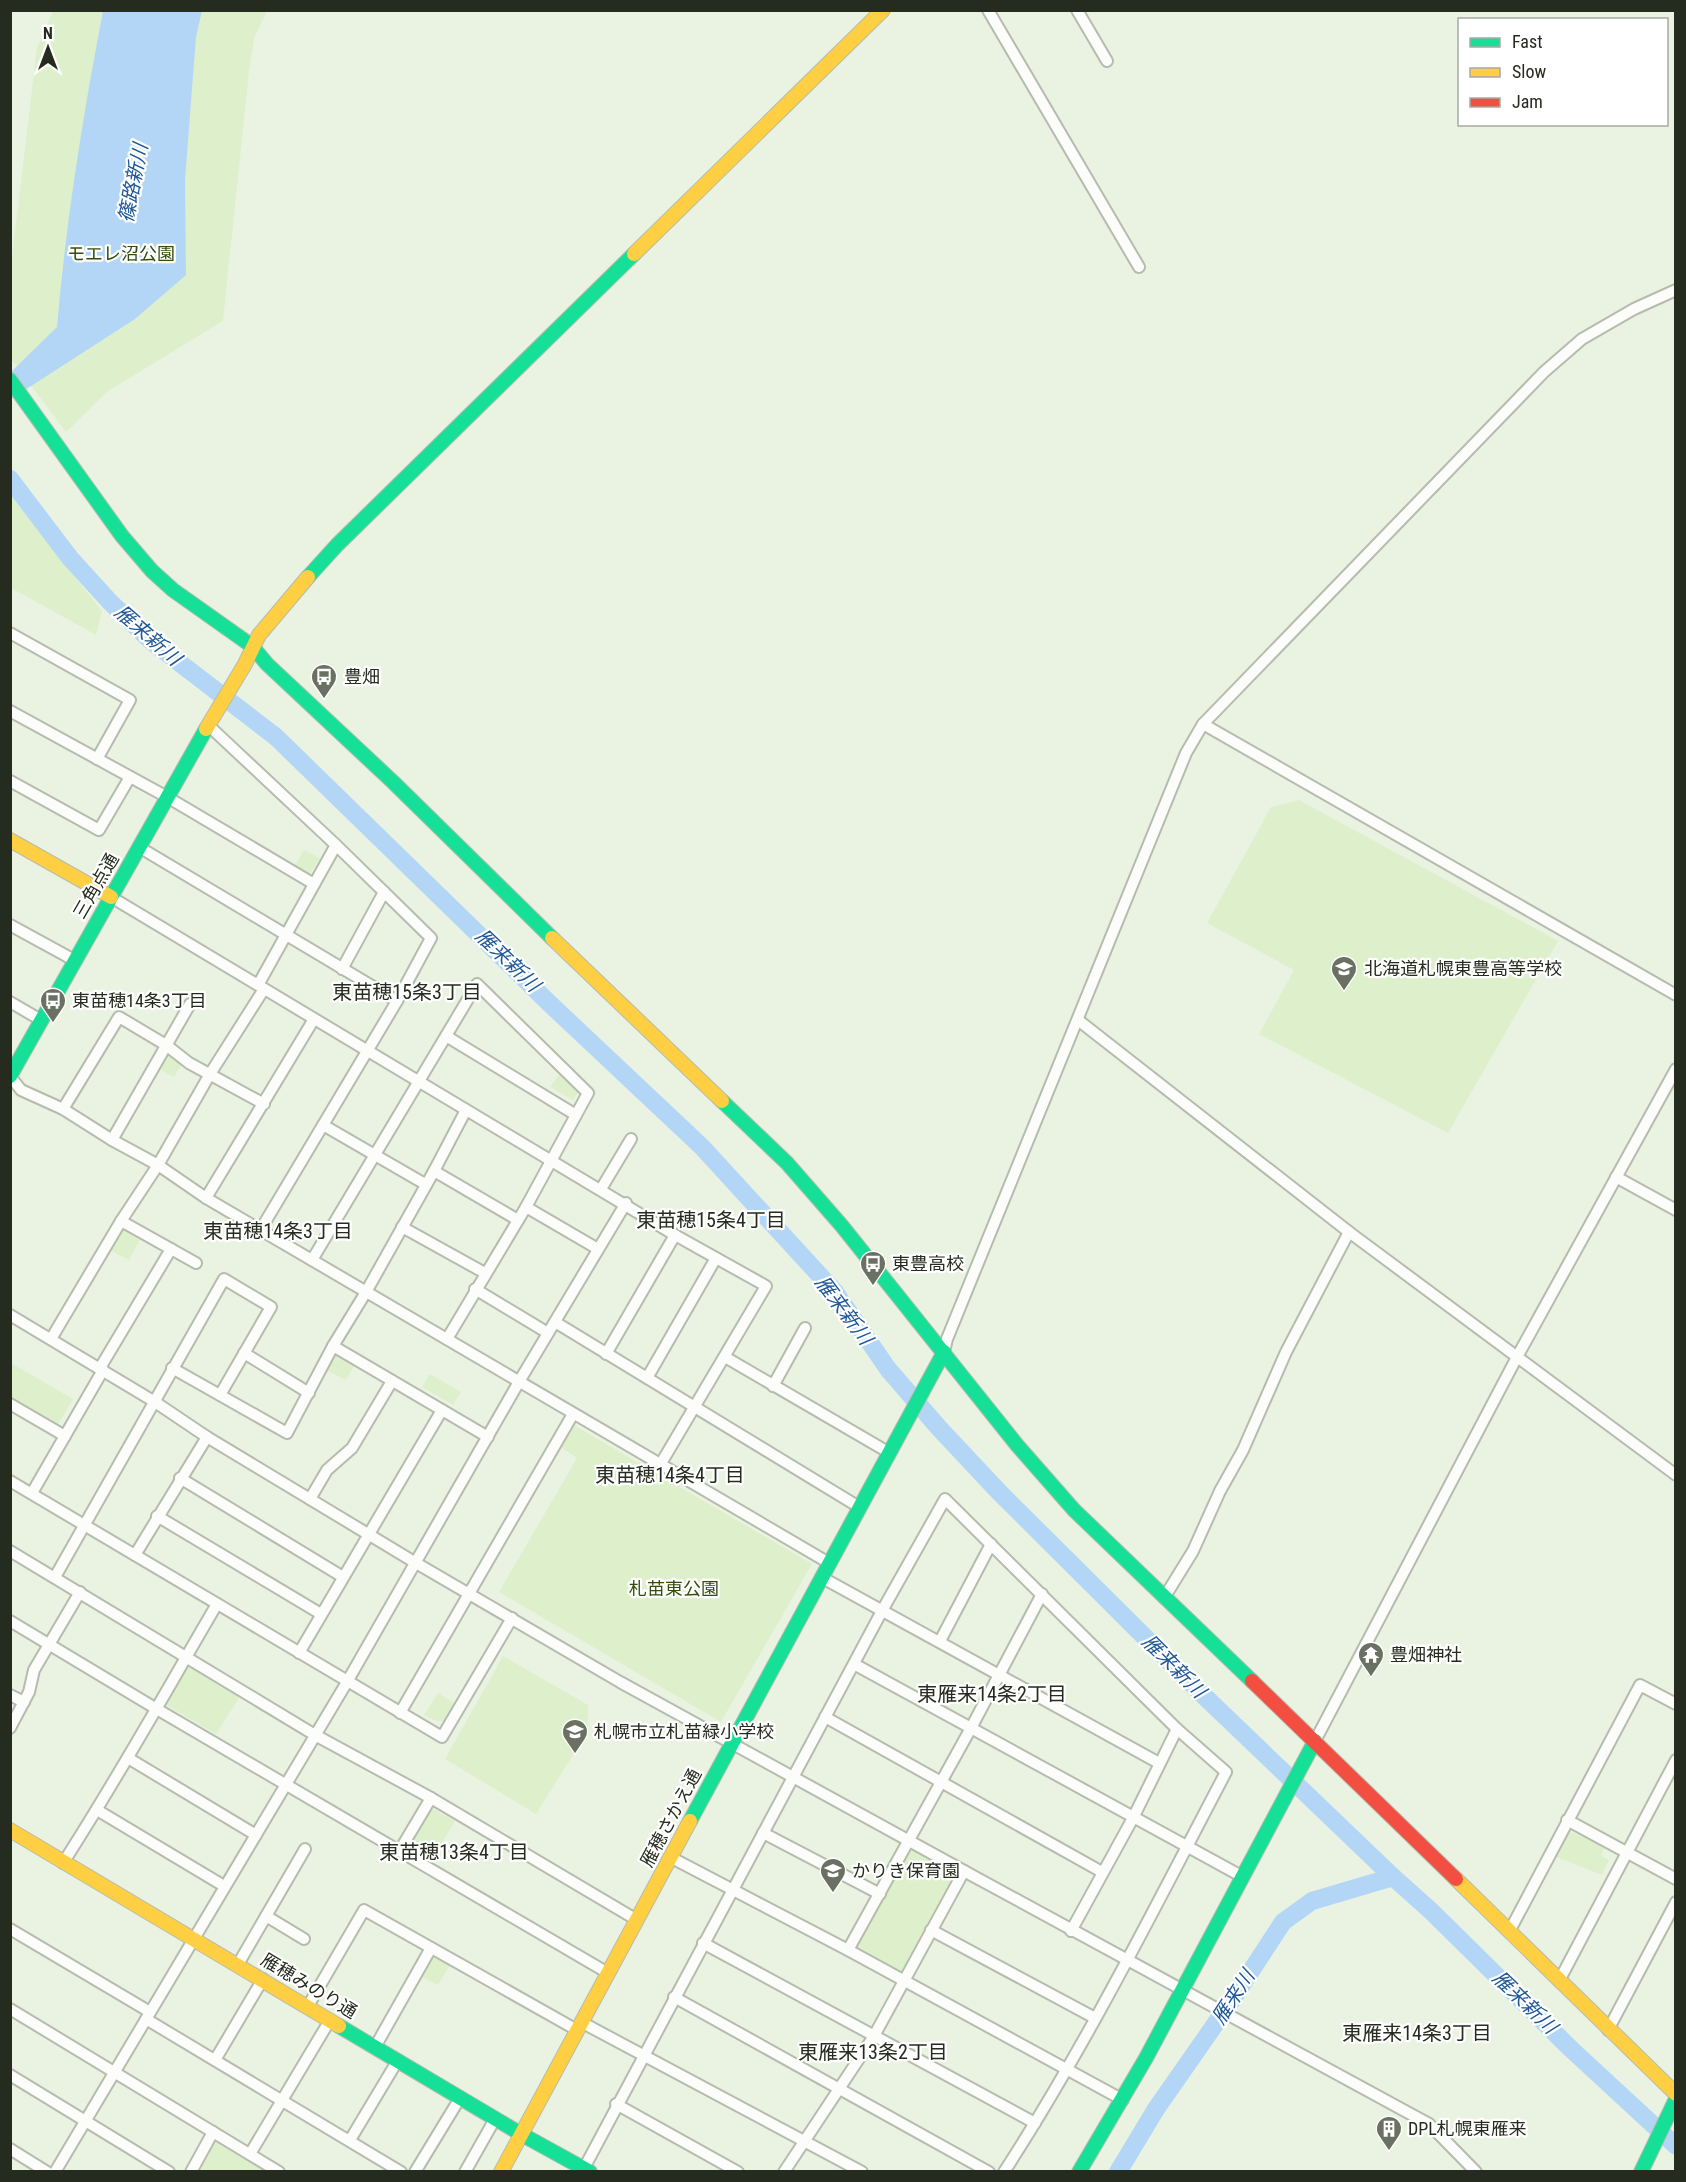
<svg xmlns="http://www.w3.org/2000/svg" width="1686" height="2182" font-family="'Roboto Condensed','Noto Sans JP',sans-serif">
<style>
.green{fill:#ddf0cb}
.water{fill:#b4d6f6}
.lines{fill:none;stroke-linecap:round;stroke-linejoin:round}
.river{stroke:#b4d6f6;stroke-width:18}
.street-casing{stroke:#b5bcae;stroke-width:14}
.fast-casing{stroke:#b5bcae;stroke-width:16}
.slow-casing{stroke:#b5bcae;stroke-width:16}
.jam-casing{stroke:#b5bcae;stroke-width:16}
.street{stroke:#fcfdfb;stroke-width:10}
.fast{stroke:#16e098;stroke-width:14}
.slow{stroke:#ffcf43;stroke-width:14}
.jam{stroke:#f24e42;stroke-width:14}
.labels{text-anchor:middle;stroke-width:4.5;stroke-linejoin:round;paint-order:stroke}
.park-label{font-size:18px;fill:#324d0a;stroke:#fff}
.poi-label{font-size:18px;fill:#252b1f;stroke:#fff;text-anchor:start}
.street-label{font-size:18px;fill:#252b1f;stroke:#fff}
.water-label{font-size:20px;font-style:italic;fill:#205898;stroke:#fff}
.neighbourhood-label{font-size:20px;fill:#252b1f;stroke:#fff}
</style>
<rect width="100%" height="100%" fill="#eaf3e2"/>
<!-- green -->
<g class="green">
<polygon points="53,11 267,11 254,38 249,72 223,321 108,391 66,432 11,359 11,266 37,47"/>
<polygon points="10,495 102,611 96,635 11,588"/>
<polygon points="1299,800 1558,941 1448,1133 1259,1034 1294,970 1207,923 1271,807"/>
<polygon points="304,850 320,858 310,874 295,865"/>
<polygon points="167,1055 182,1064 174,1077 159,1069"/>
<polygon points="560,1073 578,1092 573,1100 550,1087"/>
<polygon points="123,1230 140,1240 129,1260 111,1251"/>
<polygon points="335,1353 355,1364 346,1380 326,1370"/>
<polygon points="11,1363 73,1399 57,1426 11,1399"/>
<polygon points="430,1374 461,1392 453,1405 422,1387"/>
<polygon points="572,1424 812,1564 721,1722 499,1592 577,1458 559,1446"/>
<polygon points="503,1656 588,1705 588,1731 536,1814 445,1759"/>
<polygon points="192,1665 241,1695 216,1734 168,1706 166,1700 186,1666"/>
<polygon points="438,1693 454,1703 443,1721 436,1721 424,1715"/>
<polygon points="433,1809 455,1821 431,1861 409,1849 409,1843 429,1810"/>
<polygon points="1566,1830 1605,1846 1601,1856 1609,1860 1602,1875 1554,1856"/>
<polygon points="910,1849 957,1873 902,1974 855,1948"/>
<polygon points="435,1956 450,1965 438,1985 422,1977"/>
<polygon points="215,2142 264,2170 263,2171 199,2171"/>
</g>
<!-- water -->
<path class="water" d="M103 11H202L196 37 185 180 186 275 135 319 11 399V372L57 327C66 221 83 115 103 11Z"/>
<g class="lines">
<!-- river -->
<g class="river">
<polyline points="10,479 70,558 110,602 150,640 276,737 549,1003 702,1147 835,1292 888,1369 939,1428 999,1492 1202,1694 1393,1877 1431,1911 1571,2049 1676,2146"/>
<polyline points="1118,2172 1156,2109 1232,2000 1283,1922 1312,1901 1393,1877"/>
</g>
<defs>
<g id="street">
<polyline points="988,10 1139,267"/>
<polyline points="1077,10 1107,61"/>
<polyline points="10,633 130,700 97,759"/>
<polyline points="10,711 167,797 314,884"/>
<polyline points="1203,724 1676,995"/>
<polyline points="208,725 336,845 431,938 397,1001 261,1229"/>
<polyline points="10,781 99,830 130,777"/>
<polyline points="139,847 397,1001"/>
<polyline points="111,897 675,1235 766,1286 660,1465"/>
<polyline points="10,925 74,960"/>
<polyline points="342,969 384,892"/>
<polyline points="258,985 336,845"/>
<polyline points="10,1002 41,1020"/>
<polyline points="1078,1020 1349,1232 1676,1475"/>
<polyline points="446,1036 576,1115"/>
<polyline points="10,1076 21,1090 63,1109 112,1140 158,1165 206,1198 829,1563"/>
<polyline points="63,1109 119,1017 166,1045 189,1063 264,1104"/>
<polyline points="323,1125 425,1184"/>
<polyline points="112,1140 190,1004"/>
<polyline points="434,1171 518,1220"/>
<polyline points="1616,1177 1676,1210"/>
<polyline points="601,1189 631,1139"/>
<polyline points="206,1198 314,1019"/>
<polyline points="526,1207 598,1249"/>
<polyline points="121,1221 196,1263"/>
<polyline points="402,1227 485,1273"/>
<polyline points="312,1260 477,984 588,1093 526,1207 447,1339"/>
<polyline points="475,1289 548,1333"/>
<polyline points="10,1315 155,1402 207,1437 416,1563 620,1682 964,1871 874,2036 784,2172"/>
<polyline points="555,1322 859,1507"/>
<polyline points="51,1339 121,1221 158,1165 210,1074 264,989"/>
<polyline points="333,1346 488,1437"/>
<polyline points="944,1352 947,1339 1186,753 1203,724 1544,372 1582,339 1634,309 1676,290"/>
<polyline points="244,1353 309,1393"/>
<polyline points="606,1354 675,1235"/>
<polyline points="725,1357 888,1452"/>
<polyline points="100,1368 171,1249"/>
<polyline points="172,1368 287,1433 333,1346 366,1292 434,1171 466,1110"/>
<polyline points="647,1378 716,1258"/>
<polyline points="773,1386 805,1328"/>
<polyline points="10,1404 65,1436"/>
<polyline points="180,1478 343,1577"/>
<polyline points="10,1481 442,1737 512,1618"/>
<polyline points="32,1493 103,1370"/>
<polyline points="310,1499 327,1470 352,1448 392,1381"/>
<polyline points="157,1516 321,1614"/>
<polyline points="10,1551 315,1735 431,1798 637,1920"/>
<polyline points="135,1555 207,1437"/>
<polyline points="55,1577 224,1279 271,1307 220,1395"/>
<polyline points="821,1577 1159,1763"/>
<polyline points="1164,1598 1193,1551 1220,1491 1243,1450 1286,1352 1349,1232"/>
<polyline points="10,1621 155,1708 608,1973"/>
<polyline points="940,1641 991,1544"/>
<polyline points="299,1653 442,1410"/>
<polyline points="854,1664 1243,1877"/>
<polyline points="10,1695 24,1702"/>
<polyline points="400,1713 573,1414"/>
<polyline points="825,1717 1102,1872"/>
<polyline points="10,1728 29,1692 34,1670 80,1592"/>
<polyline points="1315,1741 1517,1357 1676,1069"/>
<polyline points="128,1758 256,1835"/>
<polyline points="97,1810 224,1886"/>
<polyline points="1567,1820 1676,1879"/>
<polyline points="763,1833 880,1894"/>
<polyline points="400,1850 431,1798"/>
<polyline points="670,1857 848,1950 1123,2100"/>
<path d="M63 1863C118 1778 166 1691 217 1604"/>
<polyline points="964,1871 1429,2124 1476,2172"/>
<polyline points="266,1916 304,1939"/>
<polyline points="10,1929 150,2012"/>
<polyline points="931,1930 1095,2018"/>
<polyline points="1071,1931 1133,1818 1177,1729"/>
<polyline points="1509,1932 1640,1685 1676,1704"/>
<polyline points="703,1943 1035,2123"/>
<polyline points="848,1950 971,1728 1042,1594"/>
<polyline points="237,1966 305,1849"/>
<polyline points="1559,1981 1676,1760"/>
<polyline points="674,1997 989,2172"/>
<polyline points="308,2006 364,1910 577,2030"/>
<polyline points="10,2009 279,2172"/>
<polyline points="146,2019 401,2172"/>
<polyline points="581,2022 862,2172"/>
<polyline points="1608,2030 1676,1902"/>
<polyline points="375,2047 431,1948"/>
<polyline points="215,2060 263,1979"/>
<polyline points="10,2075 169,2172"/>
<polyline points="616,2104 738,2172"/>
<polyline points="350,2140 398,2060"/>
<polyline points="10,2149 47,2172"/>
<polyline points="250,2154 330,2020"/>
<polyline points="55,2172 347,1682 520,1380 626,1203"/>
<polyline points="191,2172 213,2132"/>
<polyline points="415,2172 460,2098"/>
<polyline points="465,2172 495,2119"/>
<path d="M582 2172 883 1609 945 1499 1177 1729 1226 1772C1155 1907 1087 2044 1004 2172"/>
</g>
<g id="fast">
<polyline points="10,380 122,536 152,571 173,590 252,646 267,664 393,782 552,938"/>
<polyline points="308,577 337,545 634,254"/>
<polyline points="10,1076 206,729"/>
<polyline points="722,1101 787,1163 842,1226 1017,1445 1074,1510 1252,1681"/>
<polyline points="690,1821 944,1352"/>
<polyline points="339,2026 521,2134 590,2172"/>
<polyline points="1079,2172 1146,2058 1315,1741"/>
<polyline points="1641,2172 1676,2099"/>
</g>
<g id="slow">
<polyline points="634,254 883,10"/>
<polyline points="206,729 245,664 259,635 308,577"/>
<polyline points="10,840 111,897"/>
<polyline points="552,938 722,1101"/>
<polyline points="10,1830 339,2026"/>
<polyline points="1456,1879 1676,2094"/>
<polyline points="501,2172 690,1821"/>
</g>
<polyline id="jam" points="1252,1681 1456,1879"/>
</defs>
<!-- street casing -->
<use href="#street" class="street-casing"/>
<!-- fast casing -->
<use href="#fast" class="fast-casing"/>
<!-- slow casing -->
<use href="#slow" class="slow-casing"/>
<!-- jam casing -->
<use href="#jam" class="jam-casing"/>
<!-- street -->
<use href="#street" class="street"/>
<!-- fast -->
<use href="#fast" class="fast"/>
<!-- slow -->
<use href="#slow" class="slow"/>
<!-- jam -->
<use href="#jam" class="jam"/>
</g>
<!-- icons -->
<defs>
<symbol id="bus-pin" viewBox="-11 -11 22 30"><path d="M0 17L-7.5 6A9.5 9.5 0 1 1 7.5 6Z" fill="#6a7163" stroke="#fff"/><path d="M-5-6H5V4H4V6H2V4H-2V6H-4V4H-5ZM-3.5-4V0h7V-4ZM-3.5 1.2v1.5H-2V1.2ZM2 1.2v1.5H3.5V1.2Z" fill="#fff"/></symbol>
<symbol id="school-pin" viewBox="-11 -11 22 30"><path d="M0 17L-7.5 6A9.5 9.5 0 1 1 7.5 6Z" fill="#6a7163" stroke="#fff"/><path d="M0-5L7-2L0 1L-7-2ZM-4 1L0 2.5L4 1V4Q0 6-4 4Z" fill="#fff"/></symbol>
<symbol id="temple-pin" viewBox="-11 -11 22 30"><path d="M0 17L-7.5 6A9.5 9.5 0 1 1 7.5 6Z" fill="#6a7163" stroke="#fff"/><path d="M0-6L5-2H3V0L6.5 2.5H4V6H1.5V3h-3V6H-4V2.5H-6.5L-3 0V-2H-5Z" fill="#fff"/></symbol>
<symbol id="building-pin" viewBox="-11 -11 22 30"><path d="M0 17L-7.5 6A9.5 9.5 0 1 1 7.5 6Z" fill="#6a7163" stroke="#fff"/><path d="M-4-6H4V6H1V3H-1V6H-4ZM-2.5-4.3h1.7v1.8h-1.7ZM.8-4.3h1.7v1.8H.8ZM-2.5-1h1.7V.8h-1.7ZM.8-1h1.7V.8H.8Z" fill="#fff"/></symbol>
</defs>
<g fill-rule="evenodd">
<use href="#bus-pin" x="309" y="662" width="30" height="40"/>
<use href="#school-pin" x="1329" y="954" width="30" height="40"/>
<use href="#bus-pin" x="38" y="986" width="30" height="40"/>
<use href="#bus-pin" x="858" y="1249" width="30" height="40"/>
<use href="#temple-pin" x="1356" y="1640" width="30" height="40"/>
<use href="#school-pin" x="560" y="1717" width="30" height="40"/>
<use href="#school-pin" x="818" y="1856" width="30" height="40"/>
<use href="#building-pin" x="1374" y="2114" width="30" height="40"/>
</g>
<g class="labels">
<!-- park labels -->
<g class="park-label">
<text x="121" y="260">モエレ沼公園</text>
<text x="674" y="1595">札苗東公園</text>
</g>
<!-- poi labels -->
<g class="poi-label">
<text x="344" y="683">豊畑</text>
<text x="1364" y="975">北海道札幌東豊高等学校</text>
<text x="72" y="1007">東苗穂14条3丁目</text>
<text x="892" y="1270">東豊高校</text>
<text x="1390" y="1661">豊畑神社</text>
<text x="594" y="1738">札幌市立札苗緑小学校</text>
<text x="852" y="1877">かりき保育園</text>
<text x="1408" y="2135">DPL札幌東雁来</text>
</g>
<!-- street labels -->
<g class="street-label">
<text transform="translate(96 886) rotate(-60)" y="6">三角点通</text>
<text transform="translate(671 1818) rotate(-62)" y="6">雁穂さかえ通</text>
<text transform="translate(309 1986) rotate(31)" y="6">雁穂みのり通</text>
</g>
<!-- water labels -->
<g class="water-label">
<text transform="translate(133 183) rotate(-79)" y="7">篠路新川</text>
<text transform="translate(148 635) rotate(41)" y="7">雁来新川</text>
<text transform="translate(508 960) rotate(44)" y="7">雁来新川</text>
<text transform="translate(844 1310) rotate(53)" y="7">雁来新川</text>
<text transform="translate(1174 1666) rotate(45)" y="7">雁来新川</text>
<text transform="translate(1233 1997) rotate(-57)" y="7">雁来川</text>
<text transform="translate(1525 2002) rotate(44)" y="7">雁来新川</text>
</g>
<!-- neighbourhood labels -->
<g class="neighbourhood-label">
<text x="407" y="999">東苗穂15条3丁目</text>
<text x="711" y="1227">東苗穂15条4丁目</text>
<text x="278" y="1238">東苗穂14条3丁目</text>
<text x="670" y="1482">東苗穂14条4丁目</text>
<text x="992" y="1701">東雁来14条2丁目</text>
<text x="454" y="1859">東苗穂13条4丁目</text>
<text x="1417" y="2040">東雁来14条3丁目</text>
<text x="873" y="2059">東雁来13条2丁目</text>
</g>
</g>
<!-- border -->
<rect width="1686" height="2182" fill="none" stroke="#252b1f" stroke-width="24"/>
<!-- legend -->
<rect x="1458" y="18" width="210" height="108" fill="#ffffff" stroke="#a8aaa5" stroke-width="1.5"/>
<rect x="1470" y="38" width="30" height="9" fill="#16e098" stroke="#a8aaa5" stroke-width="1.5"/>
<text x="1512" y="48" font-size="18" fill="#252b1f">Fast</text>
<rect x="1470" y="68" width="30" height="9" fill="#ffcf43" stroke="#a8aaa5" stroke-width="1.5"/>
<text x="1512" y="78" font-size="18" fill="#252b1f">Slow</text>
<rect x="1470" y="98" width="30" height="9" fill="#f24e42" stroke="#a8aaa5" stroke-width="1.5"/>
<text x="1512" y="108" font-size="18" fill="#252b1f">Jam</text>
<!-- north arrow -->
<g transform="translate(48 48)" stroke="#ffffff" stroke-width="4.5" paint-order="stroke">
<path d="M0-4.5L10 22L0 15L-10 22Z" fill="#252b1f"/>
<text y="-9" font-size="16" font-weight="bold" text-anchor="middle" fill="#252b1f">N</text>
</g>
</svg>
